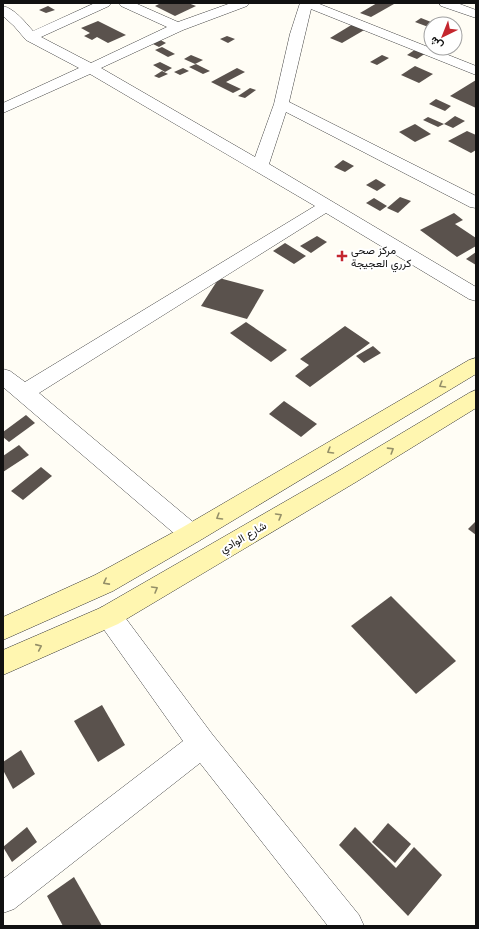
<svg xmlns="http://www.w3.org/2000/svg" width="479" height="929" font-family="'Libre Baskerville',Vazirmatn,serif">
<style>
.building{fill:#5a524d}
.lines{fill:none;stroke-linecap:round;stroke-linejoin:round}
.minor-casing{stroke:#444;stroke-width:1}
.secondary-casing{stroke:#333;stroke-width:1}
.minor{fill:#fff;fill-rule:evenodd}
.secondary{fill:#fff6b0;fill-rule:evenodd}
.oneway{stroke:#948f68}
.poi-dot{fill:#c4262e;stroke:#fff;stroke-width:1.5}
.labels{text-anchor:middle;stroke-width:4;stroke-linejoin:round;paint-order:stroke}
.poi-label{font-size:11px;fill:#111;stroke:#fff;text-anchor:start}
.street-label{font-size:11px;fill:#111;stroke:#fff}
</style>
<rect width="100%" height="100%" fill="#fffdf5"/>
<!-- building -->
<g class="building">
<polygon points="161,3 188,3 196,6 175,16 155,6"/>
<polygon points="377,3 394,4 371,17 360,13"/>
<polygon points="48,6 55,10 46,13 39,10"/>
<polygon points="421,18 431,22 438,19 451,24 431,24 431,28 415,22"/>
<polygon points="98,21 126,35 108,43 97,37 92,40 84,36 90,33 81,28"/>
<polygon points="353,24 366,29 342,43 330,38"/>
<polygon points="227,36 235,39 228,43 220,39"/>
<polygon points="155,37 166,43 159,47 147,41"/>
<polygon points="162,47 175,54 168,57 155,50"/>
<polygon points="416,49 426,53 417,59 407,55"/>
<polygon points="191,55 203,60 195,64 184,59"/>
<polygon points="382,55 389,58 377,65 370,62"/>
<polygon points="160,62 172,68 165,72 153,65"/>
<polygon points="196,64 210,71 203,74 189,67"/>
<polygon points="415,66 433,74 419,83 401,75"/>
<polygon points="183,68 189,71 180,75 174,72"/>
<polygon points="237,68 245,72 226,82 241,89 233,93 211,82"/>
<polygon points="162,71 168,74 159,78 154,76"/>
<polygon points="476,80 476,108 450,96"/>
<polygon points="250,88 256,90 245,98 238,96"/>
<polygon points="436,99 451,106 445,111 429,104"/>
<polygon points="455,116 465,121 453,128 444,124"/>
<polygon points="428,117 444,124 438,127 423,120"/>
<polygon points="415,124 431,134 415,142 399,132"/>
<polygon points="467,131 476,135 476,150 471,153 448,141"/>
<polygon points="343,160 354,166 345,172 334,167"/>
<polygon points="376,179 386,185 377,191 366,185"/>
<polygon points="400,197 411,201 398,213 387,208"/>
<polygon points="374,198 387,206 380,211 366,203"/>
<polygon points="454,213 463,220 455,224 476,238 476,246 457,257 420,230"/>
<polygon points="317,236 327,242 311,253 300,246"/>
<polygon points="285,243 306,256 294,264 273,251"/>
<polygon points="476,252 476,265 466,259"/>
<polygon points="219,278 264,290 247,319 201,306"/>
<polygon points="246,322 287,350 271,362 230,333"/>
<polygon points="345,326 370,343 310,387 295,376 309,365 300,359"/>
<polygon points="373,346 381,353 364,363 356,356"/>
<polygon points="284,401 317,424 301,437 269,414"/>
<polygon points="26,415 35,423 9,442 3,437 3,432"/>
<polygon points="19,445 29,455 3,472 3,456"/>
<polygon points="41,467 52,476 23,500 11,491"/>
<polygon points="476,521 476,535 468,529"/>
<polygon points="391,596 456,661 416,694 351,626"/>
<polygon points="102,705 125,745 98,762 74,721"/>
<polygon points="21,750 35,774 13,789 3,770 3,762"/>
<polygon points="388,823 411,844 395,863 372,842"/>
<polygon points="27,827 37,842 12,862 3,847"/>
<polygon points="355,827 396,868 414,847 442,875 408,916 339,845"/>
<polygon points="74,877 102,926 63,926 47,896"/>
</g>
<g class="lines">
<defs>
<g id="minor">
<path d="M95 3H111L109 6 41 37 91 63 167 27 121 6 119 3H135L178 22 231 3H249L247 6 183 30 101 68 255 157 274 104 290 34 300 3H317L476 66V75L311 9 289 102 476 196V208L470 207 286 112 269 164 476 287V301L469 299 326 213 39 393 199 527 203 534 199 541 191 544 183 541 3 387V369L10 371 25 382 315 206 90 74 3 113V103L79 68 26 40 14 26 3 16V6C15 9 25 22 33 31Z"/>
<polygon points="439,3 457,3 476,10 476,18 441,6"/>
<polygon points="109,605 118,608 212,734 359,915 364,926 328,926 200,763 14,909 3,913 3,879 183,741 100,624 96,616 100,608"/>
</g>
<g id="secondary">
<polygon points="476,358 476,374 199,541 113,591 3,640 3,617 95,575 183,527 469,360"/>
<polygon points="476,390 476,408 356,482 118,624 3,675 3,650 100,608 340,470 469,393"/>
</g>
</defs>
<!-- minor casing -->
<use href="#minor" class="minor-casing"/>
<!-- secondary casing -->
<use href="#secondary" class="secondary-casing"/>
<!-- minor -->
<use href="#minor" class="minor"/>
<!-- secondary -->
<use href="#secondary" class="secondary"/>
</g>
<!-- one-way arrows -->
<defs><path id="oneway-chevron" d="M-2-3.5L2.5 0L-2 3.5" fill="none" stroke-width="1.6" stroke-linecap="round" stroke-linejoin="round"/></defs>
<g class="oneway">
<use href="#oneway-chevron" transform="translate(442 385) rotate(149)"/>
<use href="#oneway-chevron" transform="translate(391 450) rotate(-32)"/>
<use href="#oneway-chevron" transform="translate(330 451) rotate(149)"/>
<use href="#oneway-chevron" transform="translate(279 516) rotate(-30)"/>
<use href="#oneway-chevron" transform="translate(219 517) rotate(149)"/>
<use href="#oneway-chevron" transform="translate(106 582) rotate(152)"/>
<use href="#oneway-chevron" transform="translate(155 589) rotate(-30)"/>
<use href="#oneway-chevron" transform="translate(39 647) rotate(-24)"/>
</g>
<!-- markers -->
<path class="poi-dot" d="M340 250h4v4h4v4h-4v4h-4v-4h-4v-4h4z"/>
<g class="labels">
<!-- poi labels -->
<g class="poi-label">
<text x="351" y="254">مركز صحي<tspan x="351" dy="13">كرري العجيجة</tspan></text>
</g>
<!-- street labels -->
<g class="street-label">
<text transform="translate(243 537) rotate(-30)" y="4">شارع الوادي</text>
</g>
</g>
<!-- border -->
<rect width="479" height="929" fill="none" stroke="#111111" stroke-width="8"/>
<!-- north arrow -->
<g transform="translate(443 36) rotate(223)"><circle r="19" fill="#ffffff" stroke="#a0a0a0"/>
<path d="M0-3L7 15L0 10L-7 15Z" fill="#c4262e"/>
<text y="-6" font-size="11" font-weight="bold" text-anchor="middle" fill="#111111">ش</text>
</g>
</svg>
